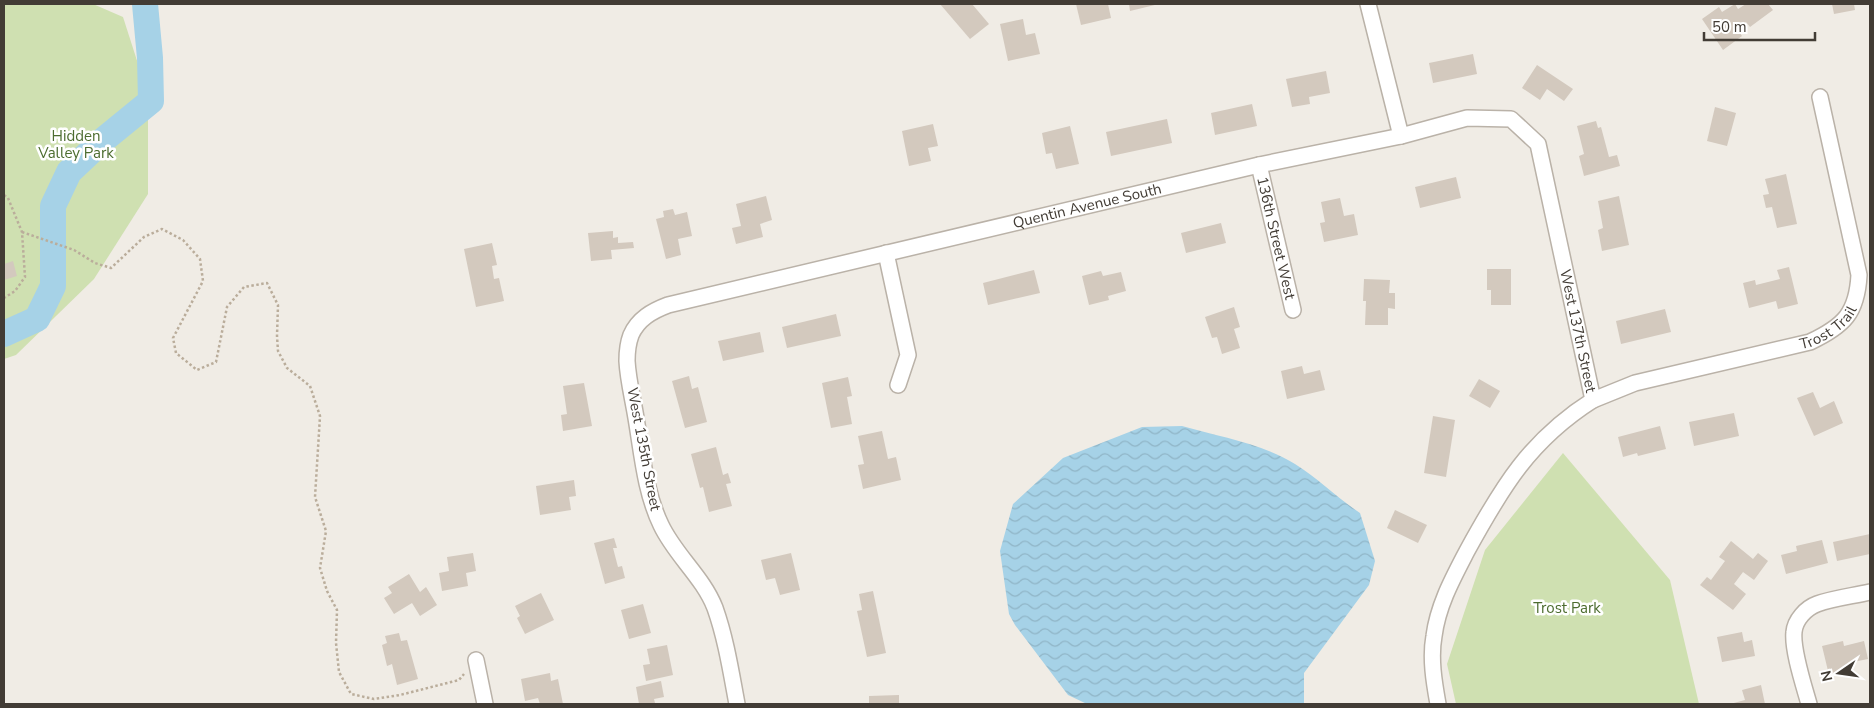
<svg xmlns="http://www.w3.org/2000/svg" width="1874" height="708" font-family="'Nunito Sans',sans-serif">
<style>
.park{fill:#cfe0b1}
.water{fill:url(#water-waves)}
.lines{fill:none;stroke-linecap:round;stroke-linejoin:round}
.river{stroke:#a6d2e7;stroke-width:26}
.building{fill:#d3c9be}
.street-casing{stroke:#bab2a8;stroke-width:18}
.path{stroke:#baad9b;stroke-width:2.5;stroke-dasharray:2.5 2.5;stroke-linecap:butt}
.street{stroke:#fff;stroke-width:15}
.labels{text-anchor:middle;stroke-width:5;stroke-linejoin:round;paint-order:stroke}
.park-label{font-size:15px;fill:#4c6c2f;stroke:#fff}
.street-label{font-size:15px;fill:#423c35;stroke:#fff}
</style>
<defs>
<pattern id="water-waves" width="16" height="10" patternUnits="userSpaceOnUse" patternTransform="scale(1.25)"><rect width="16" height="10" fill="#a6d2e7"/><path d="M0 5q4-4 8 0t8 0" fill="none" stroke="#90b5c7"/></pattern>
</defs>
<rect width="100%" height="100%" fill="#f0ece5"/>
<!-- park -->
<g class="park">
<polygon points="4,4 93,4 123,17 148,95 148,194 94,279 16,355 4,359"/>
<polygon points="1563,453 1670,580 1699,704 1456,704 1447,664 1485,550"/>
</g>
<!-- water -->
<path class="water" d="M1182 426C1220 437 1261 443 1295 464 1318 478 1337 498 1360 513L1375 561 1369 585 1304 673V704H1087L1068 695 1015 625 1009 614 1000 551 1013 504 1063 458 1142 427Z"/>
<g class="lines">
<!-- river -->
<polyline class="river" points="4,334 37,319 53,286 53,206 69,172 102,141 151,101 150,58 145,4"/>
</g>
<!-- building -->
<g class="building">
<polygon points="940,4 972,4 989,24 970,39"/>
<polygon points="1076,4 1108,4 1111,18 1081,25"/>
<polygon points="1129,4 1159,4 1130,11"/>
<polygon points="1735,4 1738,9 1746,4 1768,4 1773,10 1750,27 1746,22 1737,29 1742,36 1723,50 1702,19 1719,7 1722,12"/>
<polygon points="1832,4 1854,4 1855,10 1834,14"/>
<polygon points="1023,19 1026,35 1035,33 1040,54 1008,61 1000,24"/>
<polygon points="1473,54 1477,74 1433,83 1429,63"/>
<polygon points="1537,65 1573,89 1564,101 1547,89 1540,100 1522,88"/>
<polygon points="1326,71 1330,93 1309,97 1310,104 1292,107 1286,79"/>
<polygon points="1252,104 1257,126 1215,135 1211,113"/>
<polygon points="1715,107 1736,113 1727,146 1707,141"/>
<polygon points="1167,119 1172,143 1111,156 1106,132"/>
<polygon points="1596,121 1598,128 1601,127 1609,157 1617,155 1620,166 1584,176 1579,156 1584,154 1577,126"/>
<polygon points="933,124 938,146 928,148 931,161 909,166 902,131"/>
<polygon points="1070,126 1079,164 1056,169 1052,153 1046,154 1042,133"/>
<polygon points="1786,174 1797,224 1777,228 1772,207 1766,208 1763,195 1769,194 1765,179"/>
<polygon points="1456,177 1461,198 1420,208 1415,187"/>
<polygon points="766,196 772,220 760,224 763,237 736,244 732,228 741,226 736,204"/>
<polygon points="1619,196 1629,245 1602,251 1598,230 1603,228 1598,201"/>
<polygon points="1340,198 1344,216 1354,214 1358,235 1324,242 1320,223 1325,222 1321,202"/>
<polygon points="673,209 675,215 687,212 692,236 678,239 681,255 666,259 656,219 664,217 663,211"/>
<polygon points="1221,223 1226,243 1186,253 1181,233"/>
<polygon points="613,231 613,238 618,237 618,243 633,242 634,248 611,250 612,259 591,261 588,233"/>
<polygon points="492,243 497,265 492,266 494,279 499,278 504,301 476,307 464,249"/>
<polygon points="13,261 17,276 4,280 4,264"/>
<polygon points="1789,267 1798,304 1778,309 1776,301 1749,308 1743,283 1755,280 1756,285 1780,279 1777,270"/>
<polygon points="1487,269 1511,269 1511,305 1491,305 1491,290 1487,290"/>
<polygon points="1034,270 1040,293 988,305 983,283"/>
<polygon points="1101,271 1103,276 1121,272 1126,291 1108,296 1109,300 1089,305 1082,276"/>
<polygon points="1364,279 1390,280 1389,293 1395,293 1395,309 1388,308 1388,325 1365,325 1366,301 1363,301"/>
<polygon points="1234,307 1240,327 1234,329 1240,348 1222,354 1217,337 1212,338 1205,317"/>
<polygon points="1665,309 1671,332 1621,344 1616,321"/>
<polygon points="836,314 841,336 787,348 782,327"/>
<polygon points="760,332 764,352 723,361 718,341"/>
<polygon points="1302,366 1304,374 1320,370 1325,390 1287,399 1281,371"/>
<polygon points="689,376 692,389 698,387 707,422 685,428 672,381"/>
<polygon points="848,377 852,396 847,397 852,424 831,428 822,383"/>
<polygon points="1479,379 1500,391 1490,408 1469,396"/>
<polygon points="584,383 592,426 563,431 561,415 567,414 563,386"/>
<polygon points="1813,392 1820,408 1834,401 1843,423 1814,436 1797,398"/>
<polygon points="1734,413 1739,436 1694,446 1689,422"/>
<polygon points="1433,416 1455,420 1446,477 1424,473"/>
<polygon points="1660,426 1666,449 1638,456 1637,453 1623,457 1618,437"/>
<polygon points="882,431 888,459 896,457 901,480 863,489 858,465 864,464 858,436"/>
<polygon points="716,447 723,475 728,473 731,483 726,484 732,506 709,512 703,487 700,488 691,454"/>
<polygon points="574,480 576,496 569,497 571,510 540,515 536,486"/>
<polygon points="1395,510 1427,525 1418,543 1387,528"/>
<polygon points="1870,534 1870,554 1837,561 1833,542"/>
<polygon points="614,538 617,548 613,548 618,567 622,566 625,578 605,584 594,543"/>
<polygon points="1822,540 1828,563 1786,574 1781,555 1797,551 1796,546"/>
<polygon points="1731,541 1753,559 1758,553 1768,561 1754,580 1743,572 1734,584 1746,594 1733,610 1700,585 1707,577 1711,580 1725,561 1719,557"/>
<polygon points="473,553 476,571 466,573 468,586 442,591 439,573 449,571 447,557"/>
<polygon points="791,553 800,590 780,595 775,578 766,580 761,560"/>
<polygon points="409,574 420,592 426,587 437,605 420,616 412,603 394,614 384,598 392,593 388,587"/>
<polygon points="873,591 886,653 867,657 857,611 862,610 859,594"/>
<polygon points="541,593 554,620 525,634 517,618 520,616 515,606"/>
<polygon points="643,604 651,633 629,639 621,610"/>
<polygon points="1742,632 1744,642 1752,640 1755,656 1722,662 1717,637"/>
<polygon points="399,633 401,641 407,640 418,679 397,685 392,664 387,666 382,645 387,643 385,636"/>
<polygon points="1843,641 1844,646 1864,641 1868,659 1848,663 1850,670 1829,675 1822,646"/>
<polygon points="667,645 673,675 646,681 643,665 650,664 647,649"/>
<polygon points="550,673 551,681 558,679 563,704 540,704 538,698 525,701 521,679"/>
<polygon points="661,681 664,697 654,699 655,703 639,704 636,687"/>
<polygon points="1761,685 1765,704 1730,704 1745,700 1742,690"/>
<polygon points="899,695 899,704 869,704 869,696"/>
</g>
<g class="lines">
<defs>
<g id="street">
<polyline points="1368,4 1401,136"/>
<path id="s1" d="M1259 165 1293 310"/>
<polyline points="886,253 908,355 898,385"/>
<path id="s2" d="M1593 400 1635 383 1810 342C1844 326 1857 313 1859 275L1820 97"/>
<polyline points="476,660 485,704"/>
<path id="s3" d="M737 704C731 672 726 639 715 608 703 577 675 555 661 525 645 492 642 453 636 418 633 399 628 380 627 361 627 353 628 343 631 335 638 319 652 311 668 305L1259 165 1401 136 1467 118 1511 119 1538 144 1593 400C1530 440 1502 487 1467 551 1453 578 1438 605 1434 636 1430 658 1434 682 1438 704"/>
<path d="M1809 704C1804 686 1792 650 1794 632 1795 620 1806 608 1817 604 1834 598 1853 596 1870 592"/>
</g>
</defs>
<!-- street casing -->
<use href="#street" class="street-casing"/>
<!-- path -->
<g class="path">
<polyline points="4,195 8,198 22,232 25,277 15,291 4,298"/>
<polyline points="22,232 74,250 95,263 111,268 144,237 162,229 183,240 200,259 203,281 173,338 176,353 197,370 216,362 227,307 244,287 267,283 278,305 277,336 278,351 287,368 310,386 320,416 315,497 326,531 320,568 327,591 337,610 336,643 339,672 351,694 374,699 400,695 459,680 464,674"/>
</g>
<!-- street -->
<use href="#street" class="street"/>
</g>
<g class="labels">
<!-- park labels -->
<g class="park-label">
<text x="76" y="141">Hidden<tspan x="76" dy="17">Valley Park</tspan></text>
<text x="1567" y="613">Trost Park</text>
</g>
<!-- street labels -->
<g class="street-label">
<text dy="5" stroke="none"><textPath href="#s3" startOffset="872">Quentin Avenue South</textPath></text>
<text dy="5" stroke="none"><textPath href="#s1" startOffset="75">136th Street West</textPath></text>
<text dy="5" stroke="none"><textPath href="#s2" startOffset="248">Trost Trail</textPath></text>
<text dy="5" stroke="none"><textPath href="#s3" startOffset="1534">West 137th Street</textPath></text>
<text transform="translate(644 449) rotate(79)" y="5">West 135th Street</text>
</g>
</g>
<!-- border -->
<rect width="1874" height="708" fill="none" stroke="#423c35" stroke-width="10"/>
<!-- north arrow -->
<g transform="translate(1839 673) rotate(257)" stroke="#ffffff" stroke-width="4" paint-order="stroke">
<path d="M0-4L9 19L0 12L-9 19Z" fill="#423c35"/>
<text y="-8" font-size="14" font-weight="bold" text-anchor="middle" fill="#423c35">N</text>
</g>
<!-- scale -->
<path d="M1704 32v8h111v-8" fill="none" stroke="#423c35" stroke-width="2.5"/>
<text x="1712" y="32" font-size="15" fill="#423c35" stroke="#ffffff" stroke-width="4" paint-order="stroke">50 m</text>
</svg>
